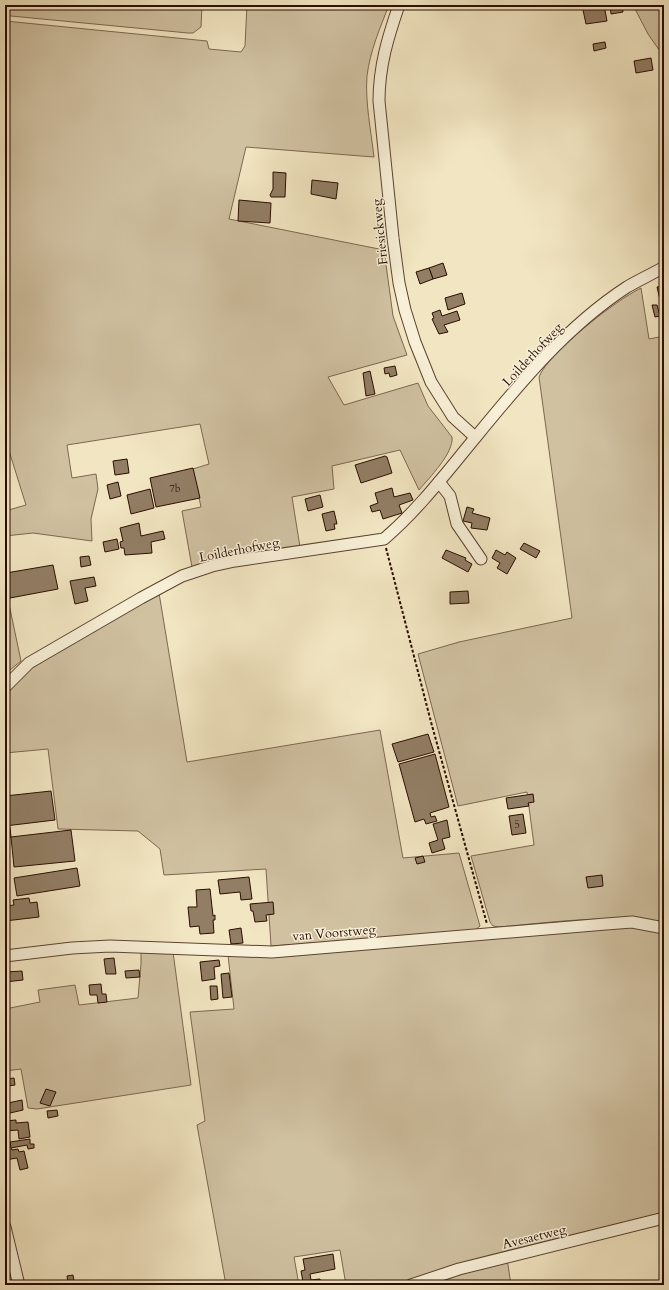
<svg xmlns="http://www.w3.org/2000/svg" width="669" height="1290" font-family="Cardo,serif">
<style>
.green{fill:#d0c1a1;stroke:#7d6750}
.building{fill:#927e65;stroke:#2a0d00}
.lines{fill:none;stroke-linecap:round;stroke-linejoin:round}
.minor-casing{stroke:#5c4330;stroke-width:13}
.path{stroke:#2a0d00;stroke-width:2;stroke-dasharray:3 2;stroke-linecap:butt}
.minor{stroke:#f7efd7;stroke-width:11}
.labels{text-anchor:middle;stroke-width:3;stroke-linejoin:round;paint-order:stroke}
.number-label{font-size:11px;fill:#442919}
.street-label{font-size:13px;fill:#2a0d00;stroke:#f7efd7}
</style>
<rect width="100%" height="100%" fill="#f2e6c2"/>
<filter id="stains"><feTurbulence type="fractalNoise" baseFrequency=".005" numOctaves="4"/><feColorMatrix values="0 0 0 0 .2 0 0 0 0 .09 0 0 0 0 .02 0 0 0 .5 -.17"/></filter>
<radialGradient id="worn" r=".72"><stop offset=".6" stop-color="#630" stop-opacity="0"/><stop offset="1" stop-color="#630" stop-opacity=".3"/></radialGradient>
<!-- green -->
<g class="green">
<polygon points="5,5 202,5 201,27 193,33 188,33 11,16 5,14"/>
<path d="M247 5H389C380 28 370 51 367 76 365 102 371 131 374 157L246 147 229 219 384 250 393 316 407 355 328 377 344 405 418 383 428 406 452 437C454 453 429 478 419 490L400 450 332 466 334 489 292 497 300 547 192 567 182 511 201 507 193 469 209 464 200 424 67 445 72 478 96 474 98 489 91 519 92 541 33 533 5 536V511L26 505 5 438V21L207 41 209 49 241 52 245 46Z"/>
<polygon points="633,5 664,5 664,57 648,34"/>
<path d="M641 288 649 339 664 336V923C608 914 556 922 499 927L493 926 490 922 471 856 534 845 527 792 458 806 418 654 459 642 572 618 539 377C548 353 616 300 641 288Z"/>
<polygon points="5,585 21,661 5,674"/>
<polygon points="159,593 187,762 380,730 403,858 459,853 480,926 474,931 271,946 266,869 164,875 160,849 138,831 58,829 48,749 5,753 5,693 18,676"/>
<polygon points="615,927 641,928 664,933 664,1160 662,1161 664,1214 449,1267 394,1285 346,1285 340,1250 294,1257 299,1285 226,1285 197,1125 205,1121 190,1012 234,1009 228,955"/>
<polygon points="141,951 173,952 191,1085 37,1109 28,1108 21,1069 5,1071 5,1009 40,1002 38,990 75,985 79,1005 138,998 141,964"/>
<polygon points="507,1258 511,1285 444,1285 444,1276"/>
</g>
<!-- building -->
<g class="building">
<polygon points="582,5 604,5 607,21 586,24"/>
<polygon points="610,5 622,5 623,12 611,14"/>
<polygon points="605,42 606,48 594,51 593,44"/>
<polygon points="651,58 653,70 636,73 634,61"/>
<polygon points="273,172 286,173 285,197 271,197 270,195 273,189"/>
<polygon points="312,180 338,183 336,199 311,194"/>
<polygon points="239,200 271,203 270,223 238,221"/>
<polygon points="443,263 447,275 433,279 429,268"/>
<polygon points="429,268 433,279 420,284 416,272"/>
<polygon points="664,286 664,303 661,304 657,287"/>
<polygon points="462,293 465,304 448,310 445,298"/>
<polygon points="652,305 657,305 660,316 655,317"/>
<polygon points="440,310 442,316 457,311 460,320 444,325 448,332 439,334 432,319 434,318 432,313"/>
<polygon points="395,366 397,375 390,377 389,373 385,374 384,368"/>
<polygon points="370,371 375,394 366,396 363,373"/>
<polygon points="385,456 387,457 392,473 361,483 355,465"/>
<polygon points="127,459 129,473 115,475 113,461"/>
<polygon points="193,468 200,498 156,507 150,478"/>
<polygon points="118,482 121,496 110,499 107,485"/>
<polygon points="392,488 394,497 410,493 413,500 399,505 402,513 383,519 380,510 372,512 370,506 378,503 375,493"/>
<polygon points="150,489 154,508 131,514 127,495"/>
<polygon points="320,495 323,507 308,511 305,499"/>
<polygon points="467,507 474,509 472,513 490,518 487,530 471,528 472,523 463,521"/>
<polygon points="334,511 337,524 334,524 335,529 326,531 322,514"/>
<polygon points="139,523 141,536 163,531 165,539 151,542 152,553 125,555 124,548 121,548 120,542 123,541 120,528"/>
<polygon points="117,539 119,549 105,552 103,542"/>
<polygon points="524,543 540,551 536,558 520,549"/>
<polygon points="446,550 466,558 465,560 472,564 468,572 442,558"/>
<polygon points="496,550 505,555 507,552 516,558 507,574 497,568 500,563 492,558"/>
<polygon points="89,556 91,565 81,567 80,557"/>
<polygon points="53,565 58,589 10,598 6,573"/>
<polygon points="94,577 96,586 85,588 88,601 75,604 70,581"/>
<polygon points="468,591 469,603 450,604 450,592"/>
<polygon points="428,734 434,752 398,762 392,744"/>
<polygon points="435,754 449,807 430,813 431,817 435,816 437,821 426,824 424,819 415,822 399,764"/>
<polygon points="51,791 55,820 5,826 5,796"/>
<polygon points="533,794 534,802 528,803 529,806 508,809 506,798"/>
<polygon points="523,814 526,833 512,835 509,816"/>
<polygon points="447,820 450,837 442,839 445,849 432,853 429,843 438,840 433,824"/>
<polygon points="5,827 10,827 11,837 5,838"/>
<polygon points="71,830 75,861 14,867 11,837"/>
<polygon points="423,856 425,862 417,864 415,858"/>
<polygon points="77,868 80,886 17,896 14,878"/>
<polygon points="602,875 603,886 588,888 586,877"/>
<polygon points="249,877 252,899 241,900 240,892 220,894 218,880"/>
<polygon points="210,889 213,916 215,915 215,920 213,920 214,933 200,934 199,926 190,927 188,907 197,907 196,890"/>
<polygon points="29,898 30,903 37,902 39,917 5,921 5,906 14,905 13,900"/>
<polygon points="273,902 274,914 266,915 267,921 255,922 253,911 251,911 250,904"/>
<polygon points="241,928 243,943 231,944 229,930"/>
<polygon points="114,958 116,974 106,974 104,959"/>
<polygon points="219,960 220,966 214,967 215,979 202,981 200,962"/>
<polygon points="5,969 6,972 22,971 23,980 5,982"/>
<polygon points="139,970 140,977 126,978 125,971"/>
<polygon points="229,973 232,997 223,998 221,974"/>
<polygon points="101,984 102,994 106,994 107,1002 98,1003 97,995 90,995 89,985"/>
<polygon points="210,986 217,986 218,999 211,1000"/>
<polygon points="14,1078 15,1085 8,1086 7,1079"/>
<polygon points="5,1087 8,1103 22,1100 23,1110 10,1113 9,1108 5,1109"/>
<polygon points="46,1089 56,1092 50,1106 40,1103"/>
<polygon points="57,1110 58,1116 48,1118 47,1111"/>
<polygon points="16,1120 16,1123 28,1122 30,1137 19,1139 18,1130 5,1131 5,1121"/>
<polygon points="30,1139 30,1144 34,1144 34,1148 28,1149 27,1145 11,1148 12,1150 18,1149 19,1152 24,1151 28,1168 20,1170 17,1158 5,1160 5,1148 11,1147 10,1142"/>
<polygon points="333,1254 335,1269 310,1274 311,1280 320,1279 321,1285 308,1285 307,1281 303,1282 301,1271 305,1270 303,1259"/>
<polygon points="73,1275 74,1281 68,1282 67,1276"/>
</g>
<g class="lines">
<defs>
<g id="minor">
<path d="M399 5C388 37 379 66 379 101L393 238 399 283 405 310 415 342 431 382 453 417 475 437"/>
<polyline points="439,482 450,496 457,524 481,559"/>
<path d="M5 687 29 663 141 598 182 576 212 566 235 561 384 539C419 509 446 473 475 438 520 383 567 326 627 287 639 280 652 274 664 267"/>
<polyline points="5,956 72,948 110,946 272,952 606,924 632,922 664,928"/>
<polyline points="5,1227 19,1285"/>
<polyline points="411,1285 459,1269 664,1218"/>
</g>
</defs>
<!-- minor casing -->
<use href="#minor" class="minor-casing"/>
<!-- path -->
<polyline class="path" points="386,548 431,722 487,924"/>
<!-- minor -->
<use href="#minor" class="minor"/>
</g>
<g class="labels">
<!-- number labels -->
<g class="number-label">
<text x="175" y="492">7b</text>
<text x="517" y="828">5</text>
</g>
<!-- street labels -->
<g class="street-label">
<text transform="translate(379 232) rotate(-96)" y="5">Friesickweg</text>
<text transform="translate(532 354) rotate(-47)" y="5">Loilderhofweg</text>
<text transform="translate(239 549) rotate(-11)" y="5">Loilderhofweg</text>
<text transform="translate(334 932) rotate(-5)" y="5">van Voorstweg</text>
<text transform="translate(534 1236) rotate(-14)" y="5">Avesaetweg</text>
</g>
</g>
<!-- margin -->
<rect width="669" height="1290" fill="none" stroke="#f2e6c2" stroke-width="20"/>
<rect x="6" y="6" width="657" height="1278" fill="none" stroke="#2a0d00" stroke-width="2"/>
<rect x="10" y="10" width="649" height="1270" fill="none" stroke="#2a0d00"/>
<rect width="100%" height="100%" filter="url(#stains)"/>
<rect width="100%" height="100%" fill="url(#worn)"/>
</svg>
